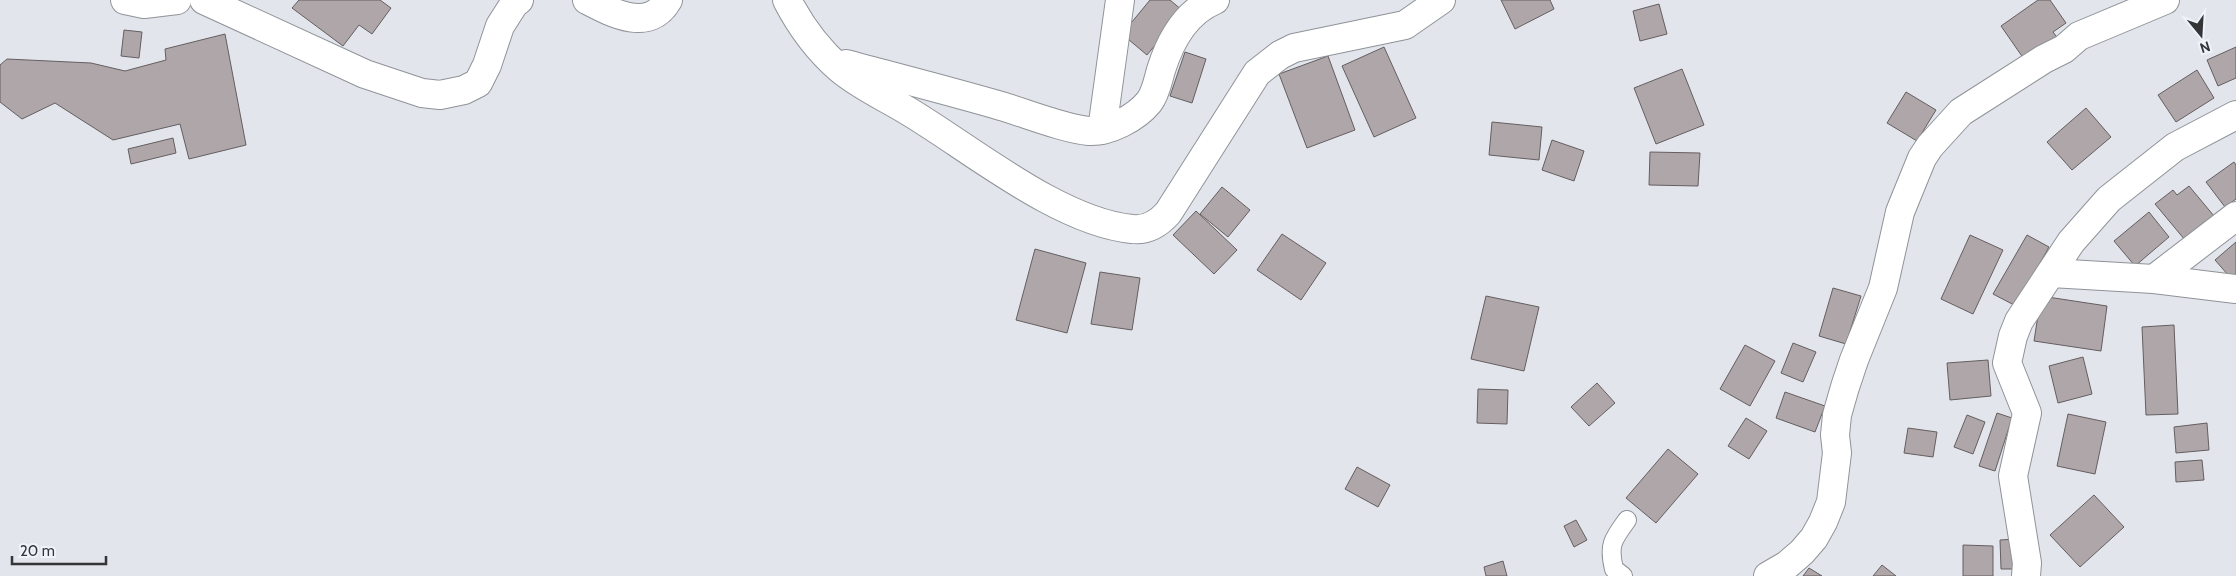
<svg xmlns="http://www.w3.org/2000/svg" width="2236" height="576" font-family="Cabin,sans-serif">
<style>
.building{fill:#aea6a9;stroke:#655e60}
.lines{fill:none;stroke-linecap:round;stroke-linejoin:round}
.lane-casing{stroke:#8f9398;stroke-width:20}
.street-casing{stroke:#8f9398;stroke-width:30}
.lane{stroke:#fff;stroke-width:18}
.street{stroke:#fff;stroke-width:28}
</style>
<rect width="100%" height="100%" fill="#e2e6ec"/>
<!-- building -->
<g class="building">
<polygon points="299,0 380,0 391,8 372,34 359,25 343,46 292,8"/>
<polygon points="1150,0 1170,0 1183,11 1147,55 1122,34"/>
<polygon points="1501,0 1550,0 1554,9 1515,29"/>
<polygon points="2038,0 2050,0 2066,23 2053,32 2059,40 2026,62 2001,26"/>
<polygon points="1659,4 1667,34 1640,41 1633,11"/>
<polygon points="124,30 142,32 139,58 121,56"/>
<polygon points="225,34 246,145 189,159 180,124 113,140 55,103 22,119 0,102 0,65 7,59 91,63 125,71 166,60 165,49"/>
<polygon points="1384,47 1416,118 1374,137 1342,66"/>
<polygon points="2236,47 2236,78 2218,86 2207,60"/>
<polygon points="1185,52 1206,59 1192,103 1170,96"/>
<polygon points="1328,56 1355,130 1307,148 1279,74"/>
<polygon points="1682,69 1704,125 1656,144 1634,88"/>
<polygon points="2197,70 2214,98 2176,122 2158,95"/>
<polygon points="1906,92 1936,110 1917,141 1887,123"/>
<polygon points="2086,108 2111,137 2072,170 2047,142"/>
<polygon points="1492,122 1542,127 1539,160 1489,155"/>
<polygon points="173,138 176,153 131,164 128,149"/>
<polygon points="1552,140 1584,151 1574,181 1542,170"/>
<polygon points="1650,152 1700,153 1698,186 1649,185"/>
<polygon points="2234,162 2236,165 2236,199 2225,207 2206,182"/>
<polygon points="2189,186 2214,216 2185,240 2155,204 2173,190 2177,195"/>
<polygon points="1222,187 1250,210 1228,237 1200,214"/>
<polygon points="1196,211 1237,250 1214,274 1173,235"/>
<polygon points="2149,212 2169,237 2135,266 2114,241"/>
<polygon points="1282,234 1326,263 1301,300 1257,270"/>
<polygon points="1970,235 2003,250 1973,314 1941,299"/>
<polygon points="2027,235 2049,247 2016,306 1993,294"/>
<polygon points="2236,242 2236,284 2215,260"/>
<polygon points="1035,249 1086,263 1067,333 1016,320"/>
<polygon points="1100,272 1140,278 1132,330 1091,324"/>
<polygon points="1833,288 1861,296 1846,344 1819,336"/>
<polygon points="1486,296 1539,307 1524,371 1471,359"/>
<polygon points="2041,296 2107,306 2101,351 2034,341"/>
<polygon points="2174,325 2178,414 2146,415 2142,327"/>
<polygon points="1793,343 1816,352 1803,382 1781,373"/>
<polygon points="1745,345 1775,361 1750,406 1720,389"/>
<polygon points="2083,357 2092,394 2058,403 2049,366"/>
<polygon points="1988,360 1991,396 1950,400 1947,363"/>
<polygon points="1597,383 1615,403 1589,426 1571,407"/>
<polygon points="1478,389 1508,390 1507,424 1477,423"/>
<polygon points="1785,392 1825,406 1815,432 1776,418"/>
<polygon points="1997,413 2012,418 1995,471 1979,466"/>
<polygon points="2068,414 2106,422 2095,474 2057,466"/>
<polygon points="1967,415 1985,422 1973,454 1954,447"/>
<polygon points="1746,418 1767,431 1749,459 1728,446"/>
<polygon points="2207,423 2209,450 2176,453 2174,427"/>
<polygon points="1908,428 1937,432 1933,457 1904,453"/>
<polygon points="1668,449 1698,474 1656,523 1626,498"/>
<polygon points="2202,460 2204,480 2176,482 2175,462"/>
<polygon points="1357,467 1390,485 1378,507 1345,489"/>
<polygon points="2094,495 2124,527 2080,567 2050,535"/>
<polygon points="1576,520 1587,540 1574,547 1564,526"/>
<polygon points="2015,539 2015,569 2001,569 2000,540"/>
<polygon points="1963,545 1993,546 1993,576 1963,576"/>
<polygon points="1503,561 1507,576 1486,576 1484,567"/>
<polygon points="1882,565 1896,576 1873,576"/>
<polygon points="1809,568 1822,576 1803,576"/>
</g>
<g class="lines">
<defs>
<path id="lane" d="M1623 576 1614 569C1608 545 1613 539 1627 520"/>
<g id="street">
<polyline points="125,0 144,4 177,0"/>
<polyline points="204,0 365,74 422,93 440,95 464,90 478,83 487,65 500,26 514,4 519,0"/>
<path d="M587 0C612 13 649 33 668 0"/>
<path d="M787 0C801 27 817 49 840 69 860 86 885 97 908 111 970 148 1059 222 1132 229 1147 231 1158 224 1168 213L1257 73 1280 55 1294 48 1405 25 1441 0"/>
<path d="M846 64C898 78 949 91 1001 106 1025 113 1065 129 1089 131 1109 132 1136 118 1149 102 1156 93 1158 80 1161 70 1170 41 1186 12 1215 0"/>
<polyline points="1102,130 1120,0"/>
<polyline points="2051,273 2154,279 2236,289"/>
<polyline points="2154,279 2236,216"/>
<polyline points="1768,576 1787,565 1802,552 1814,538 1823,522 1831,502 1837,453 1835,435 1837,415 1845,387 1854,360 1883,288 1900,212 1922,158 1930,146 1961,112 2044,59 2064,49 2079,36 2165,0"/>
<polyline points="2026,576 2027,563 2013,476 2027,413 2007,363 2013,336 2019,321 2071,242 2109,199 2175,147 2236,115"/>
</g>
</defs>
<!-- lane casing -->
<use href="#lane" class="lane-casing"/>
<!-- street casing -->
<use href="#street" class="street-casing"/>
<!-- lane -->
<use href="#lane" class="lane"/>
<!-- street -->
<use href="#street" class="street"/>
</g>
<!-- north arrow -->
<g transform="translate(2201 35) rotate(162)" stroke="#eff4fa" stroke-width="4" paint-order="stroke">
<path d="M0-4L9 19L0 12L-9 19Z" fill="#333537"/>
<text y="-8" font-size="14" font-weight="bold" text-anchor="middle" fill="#333537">N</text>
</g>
<!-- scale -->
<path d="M12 556v8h94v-8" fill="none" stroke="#333537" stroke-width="2.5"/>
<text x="20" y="556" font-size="15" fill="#333537" stroke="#eff4fa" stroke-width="4" paint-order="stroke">20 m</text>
</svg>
